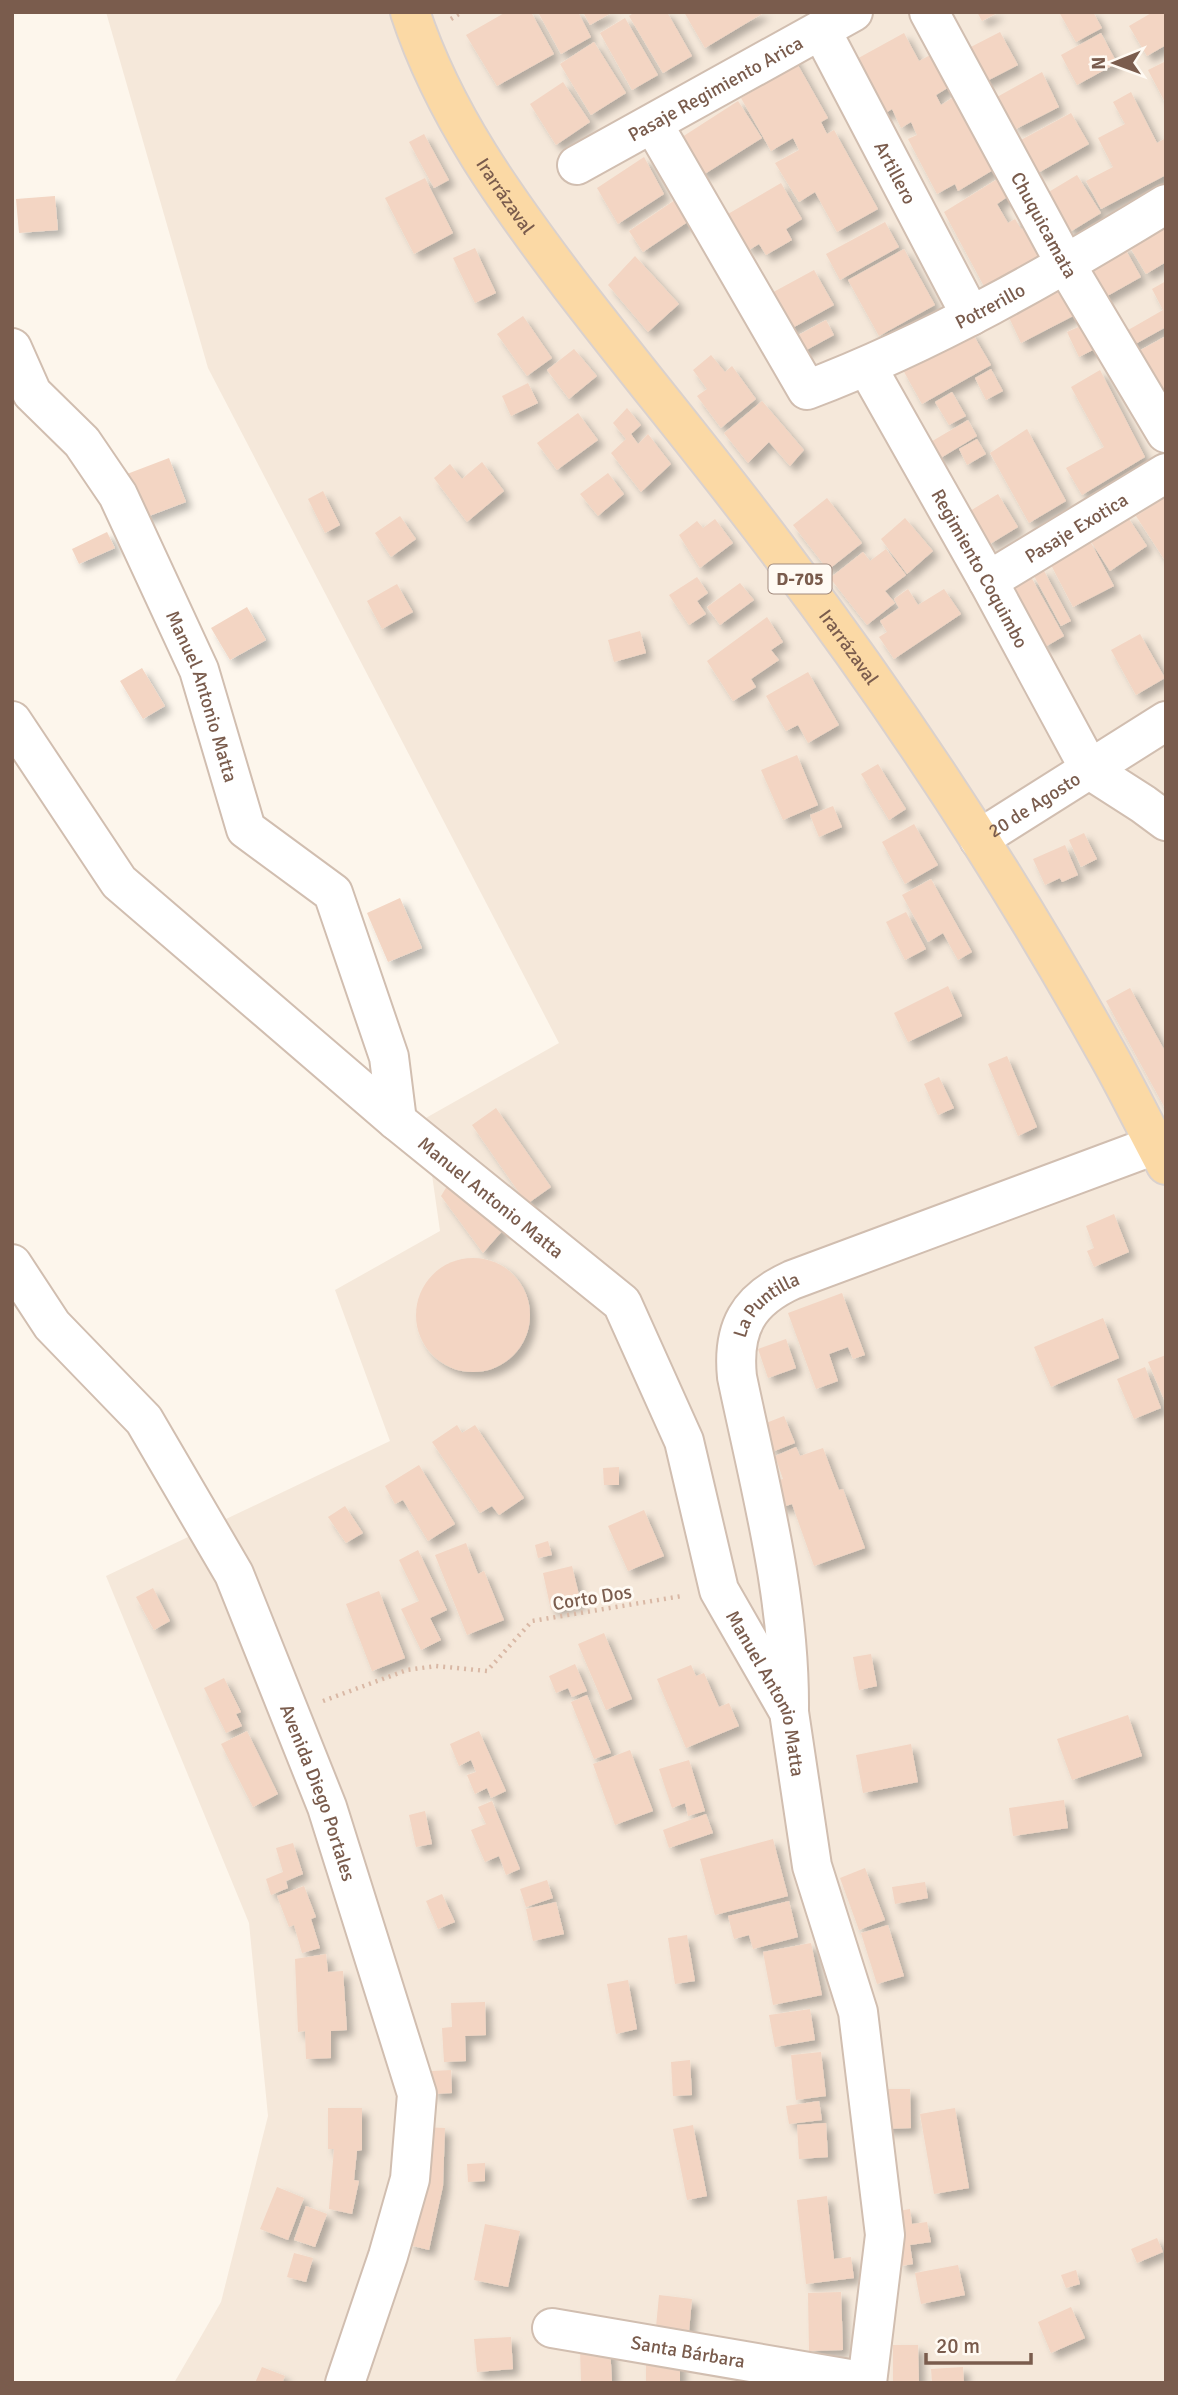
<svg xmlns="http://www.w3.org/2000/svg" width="1178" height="2395" font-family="Signika,sans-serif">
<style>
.residential{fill:#f5e8da}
.building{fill:#f3d5c3;filter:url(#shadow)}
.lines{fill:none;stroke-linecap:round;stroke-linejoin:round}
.minor-casing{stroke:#d1beb0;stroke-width:42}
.major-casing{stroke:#dad1cd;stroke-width:42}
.path{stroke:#d9b8a5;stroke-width:4.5;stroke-dasharray:2 5;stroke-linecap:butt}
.minor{stroke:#fff;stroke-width:38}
.major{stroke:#fbd9a5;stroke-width:38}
.labels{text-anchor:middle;stroke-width:6;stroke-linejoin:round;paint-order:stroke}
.shield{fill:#fffaf3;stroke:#a28b7f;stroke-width:2}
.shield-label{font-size:18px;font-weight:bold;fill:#7a5c4d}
.street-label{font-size:19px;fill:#7a5c4d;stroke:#fffaf3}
</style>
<defs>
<filter id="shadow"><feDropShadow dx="6" dy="6" stdDeviation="3.5" flood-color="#0004"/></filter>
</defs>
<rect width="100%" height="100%" fill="#fdf6ec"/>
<!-- residential -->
<polygon class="residential" points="106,12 1166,12 1166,2383 174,2383 221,2302 268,2116 249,1923 106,1576 390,1441 335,1290 440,1231 424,1119 559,1043 208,368"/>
<!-- building -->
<g class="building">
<polygon points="506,12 531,12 554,54 497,86 466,35"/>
<polygon points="538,12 578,12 591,37 561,54"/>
<polygon points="583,12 613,12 590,25"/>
<polygon points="635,12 667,12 692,56 663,73 629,16"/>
<polygon points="684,12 765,12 705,48"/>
<polygon points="977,12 999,12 982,21"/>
<polygon points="1059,12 1093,12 1102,28 1076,42"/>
<polygon points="1153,12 1166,12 1166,45 1147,56 1129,26"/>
<polygon points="625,18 658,75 632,90 600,33"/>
<polygon points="1000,32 1018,65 983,83 965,50"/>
<polygon points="904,33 919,61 936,52 954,84 936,95 941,105 957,95 998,167 958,191 955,184 937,194 908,139 917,135 911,122 901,128 892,109 881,116 853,61"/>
<polygon points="1101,33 1117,63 1077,85 1061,55"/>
<polygon points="594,42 626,93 591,115 560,64"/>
<polygon points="790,51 828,118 821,122 827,134 834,130 878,209 837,232 815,192 799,202 775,163 799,150 793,138 771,151 741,98 758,88 750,74"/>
<polygon points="1166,61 1166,104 1148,70"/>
<polygon points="1042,72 1059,107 1016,129 997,97"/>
<polygon points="563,82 590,122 556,145 530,104"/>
<polygon points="1131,92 1157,143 1166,138 1166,175 1101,209 1086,181 1113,167 1098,138 1125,124 1113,102"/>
<polygon points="738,101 762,138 703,175 679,139"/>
<polygon points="1071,113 1089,144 1038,173 1019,141"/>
<polygon points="424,134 449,180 434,188 409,142"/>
<polygon points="644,157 664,194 618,224 597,188"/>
<polygon points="1004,175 1013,193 997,204 1008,223 1015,219 1021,229 1029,226 1045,256 986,290 944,212"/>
<polygon points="1077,175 1101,213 1070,232 1047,193"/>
<polygon points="425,178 453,233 414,254 385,198"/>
<polygon points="781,183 802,219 786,229 792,240 766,255 759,244 749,250 728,214"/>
<polygon points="55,196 58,230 19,233 16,199"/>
<polygon points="675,200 689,221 643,252 629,231"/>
<polygon points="885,222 899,247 840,280 826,254"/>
<polygon points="1162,223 1166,229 1166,262 1146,274 1128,244"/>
<polygon points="1123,245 1141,277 1102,299 1084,268"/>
<polygon points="475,248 496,293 475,303 453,258"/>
<polygon points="904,249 935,305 879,336 848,280"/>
<polygon points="635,256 679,304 648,332 608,285"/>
<polygon points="814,270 834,305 787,331 768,295"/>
<polygon points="1166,281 1166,327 1130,347 1123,333 1163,310 1152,289"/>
<polygon points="1061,283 1077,314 1021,343 1006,311"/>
<polygon points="523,316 552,358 527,376 497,334"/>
<polygon points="826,320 834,335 801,353 793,338"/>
<polygon points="1085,324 1097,348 1079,357 1067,332"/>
<polygon points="971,331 991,365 922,404 903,370"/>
<polygon points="1166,336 1166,403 1137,352"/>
<polygon points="574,349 597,376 569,399 547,370"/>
<polygon points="711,355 725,372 732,366 756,399 721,428 697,396 707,389 693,370"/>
<polygon points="991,369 1003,391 986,400 975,378"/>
<polygon points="1100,370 1145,457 1082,495 1066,468 1104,447 1071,387"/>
<polygon points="528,383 538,403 511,416 502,396"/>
<polygon points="952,392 966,416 949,425 935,402"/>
<polygon points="762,401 804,450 790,466 769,442 748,463 724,433"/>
<polygon points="627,408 641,425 631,434 638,444 648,434 671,464 641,492 611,453 626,439 613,423"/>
<polygon points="578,413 598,440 557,470 537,443"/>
<polygon points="968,420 977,436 939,459 929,443"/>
<polygon points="1027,429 1066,501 1029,523 990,453"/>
<polygon points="977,439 986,454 967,465 959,449"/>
<polygon points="169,458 186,502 144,518 127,474"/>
<polygon points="482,462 504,491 467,522 434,478 450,464 462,479"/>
<polygon points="608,473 624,494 598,516 580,494"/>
<polygon points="323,491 340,525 325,533 308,499"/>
<polygon points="998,494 1018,527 990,544 970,511"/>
<polygon points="1166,497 1166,558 1164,559 1136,516"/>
<polygon points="827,498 862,543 828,570 793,525"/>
<polygon points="400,516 416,539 391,557 375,533"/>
<polygon points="1127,516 1147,546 1110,571 1090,540"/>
<polygon points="905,518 933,551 907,574 881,539"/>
<polygon points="715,519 733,543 700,568 679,535 697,521 703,528"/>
<polygon points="107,532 115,548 79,564 72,549"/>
<polygon points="1090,541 1114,586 1073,607 1050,563"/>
<polygon points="886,549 906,575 885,591 895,603 867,625 830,578 863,552 870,561"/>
<polygon points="1043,569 1071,621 1061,626 1033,574"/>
<polygon points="697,577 708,593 697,601 706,614 689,625 669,595"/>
<polygon points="1031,577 1064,636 1045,647 1012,587"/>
<polygon points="740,583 754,600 720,625 707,607"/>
<polygon points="397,584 413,612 382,629 367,601"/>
<polygon points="908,589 918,605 944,589 961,614 894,659 879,637 887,632 880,621 899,608 894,599"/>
<polygon points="247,607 266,640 230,660 211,628"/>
<polygon points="767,617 783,642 771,650 779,660 751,679 756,687 733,701 707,661"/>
<polygon points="640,631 646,653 614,662 608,640"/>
<polygon points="1140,634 1165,678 1136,695 1111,650"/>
<polygon points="142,668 165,706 143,719 120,681"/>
<polygon points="808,672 839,725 808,743 798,725 786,731 766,696"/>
<polygon points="797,755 818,805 783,820 761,770"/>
<polygon points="878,764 906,809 889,820 861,774"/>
<polygon points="833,806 842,827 819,837 810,815"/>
<polygon points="914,824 938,865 905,884 882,842"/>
<polygon points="1084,833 1097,859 1081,867 1069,840"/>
<polygon points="1065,845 1078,875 1062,882 1060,878 1045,885 1033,859"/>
<polygon points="931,879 972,952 958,960 943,933 928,942 902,895"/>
<polygon points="400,898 422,948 388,962 367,913"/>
<polygon points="906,912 926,949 905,960 886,922"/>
<polygon points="948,986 962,1016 908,1042 894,1013"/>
<polygon points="1130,988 1166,1053 1166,1110 1106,1001"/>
<polygon points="1007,1056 1037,1127 1018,1136 988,1064"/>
<polygon points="939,1077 954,1108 938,1115 924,1084"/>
<polygon points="496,1108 551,1187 527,1204 472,1125"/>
<polygon points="449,1183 504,1229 483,1253 441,1196"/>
<polygon points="1114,1214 1129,1252 1094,1267 1087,1251 1094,1248 1086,1226"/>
<circle cx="473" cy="1315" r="57"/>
<polygon points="842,1293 865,1355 853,1359 848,1347 829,1354 838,1381 816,1389 788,1313"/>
<polygon points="1103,1318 1119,1358 1051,1387 1034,1347"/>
<polygon points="786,1339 796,1368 768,1378 758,1349"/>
<polygon points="1166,1355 1166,1404 1148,1362"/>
<polygon points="1145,1367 1161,1408 1134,1419 1117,1379"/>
<polygon points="784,1416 795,1443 772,1452 761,1425"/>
<polygon points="457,1425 462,1433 475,1425 524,1498 499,1515 492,1506 480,1513 432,1442"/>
<polygon points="796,1447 800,1456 823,1448 839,1490 843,1489 865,1548 814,1566 792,1504 780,1508 771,1482 783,1479 775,1456"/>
<polygon points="419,1465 455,1524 428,1541 403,1500 395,1504 385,1486"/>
<polygon points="619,1467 619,1485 604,1485 603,1468"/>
<polygon points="345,1506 363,1533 346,1543 328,1517"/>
<polygon points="644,1510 664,1556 628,1571 608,1526"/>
<polygon points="548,1541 552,1555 538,1558 535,1545"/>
<polygon points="466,1543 478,1574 484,1571 504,1620 467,1635 435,1555"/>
<polygon points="418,1550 447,1610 430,1618 441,1640 421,1650 401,1609 419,1601 399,1560"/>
<polygon points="572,1566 581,1603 551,1610 543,1573"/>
<polygon points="153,1588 170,1621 154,1630 136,1597"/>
<polygon points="379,1591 405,1658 372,1671 346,1604"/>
<polygon points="604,1633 632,1699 606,1710 578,1644"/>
<polygon points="871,1654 877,1686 859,1690 853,1657"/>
<polygon points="575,1664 587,1691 572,1697 568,1688 556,1693 549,1676"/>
<polygon points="691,1665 696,1676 704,1673 719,1707 729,1703 739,1726 686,1748 657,1679"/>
<polygon points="224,1678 241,1712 236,1714 242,1726 226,1733 204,1688"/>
<polygon points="587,1695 611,1753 594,1759 571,1702"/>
<polygon points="1128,1715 1142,1756 1072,1780 1057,1739"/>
<polygon points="247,1731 278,1794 253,1807 221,1744"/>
<polygon points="479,1731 506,1791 491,1798 487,1788 475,1794 467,1775 476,1772 471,1760 459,1766 450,1744"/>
<polygon points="911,1744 918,1782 863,1793 856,1755"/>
<polygon points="630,1750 653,1811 615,1825 593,1764"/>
<polygon points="689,1760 705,1811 688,1816 685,1803 672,1808 659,1769"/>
<polygon points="1064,1800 1068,1828 1013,1836 1009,1808"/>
<polygon points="492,1801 520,1869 506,1875 499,1856 485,1862 471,1830 486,1824 478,1807"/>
<polygon points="425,1811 432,1844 416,1847 409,1815"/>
<polygon points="706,1814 713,1833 669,1848 663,1830"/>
<polygon points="773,1839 788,1896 715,1915 700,1859"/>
<polygon points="293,1843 303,1874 286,1881 288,1888 271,1895 266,1879 283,1872 276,1848"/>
<polygon points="865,1868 885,1920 859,1930 840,1878"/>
<polygon points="547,1880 553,1898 526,1907 520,1889"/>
<polygon points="925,1882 928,1898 895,1904 892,1887"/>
<polygon points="304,1886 316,1917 311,1919 320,1948 302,1953 294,1925 289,1927 277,1896"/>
<polygon points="442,1894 455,1922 438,1929 426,1901"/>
<polygon points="789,1901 798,1937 753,1949 749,1935 734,1939 728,1916"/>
<polygon points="556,1902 564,1934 533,1941 526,1909"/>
<polygon points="888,1925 904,1976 877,1984 861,1933"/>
<polygon points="687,1935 695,1981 675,1984 668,1938"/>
<polygon points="811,1943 822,1995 773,2005 763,1952"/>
<polygon points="326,1954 328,1972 343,1971 347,2030 331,2031 331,2058 306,2059 305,2031 298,2032 295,1959"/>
<polygon points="628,1980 637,2029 616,2034 607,1984"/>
<polygon points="485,2002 486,2035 465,2036 466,2061 444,2062 442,2028 452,2027 451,2003"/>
<polygon points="810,2009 815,2040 775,2047 769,2015"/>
<polygon points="821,2052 826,2096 796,2100 791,2055"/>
<polygon points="690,2060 692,2095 673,2096 671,2062"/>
<polygon points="451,2070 452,2093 433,2094 432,2071"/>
<polygon points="882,2089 910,2089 911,2128 883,2129"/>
<polygon points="819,2101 822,2120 789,2124 786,2106"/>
<polygon points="328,2108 362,2108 362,2150 357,2151 354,2180 359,2181 352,2214 329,2209 334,2149 328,2149"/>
<polygon points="955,2108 969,2188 934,2194 920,2114"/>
<polygon points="826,2123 828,2157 799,2159 797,2125"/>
<polygon points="693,2125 707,2196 687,2200 673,2129"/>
<polygon points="421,2127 445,2128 443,2186 429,2250 409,2245"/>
<polygon points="485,2163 485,2181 468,2182 467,2164"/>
<polygon points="277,2187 304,2198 288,2240 260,2229"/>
<polygon points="827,2196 834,2259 851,2257 854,2278 806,2284 797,2200"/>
<polygon points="306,2206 327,2214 315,2247 294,2240"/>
<polygon points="910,2209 912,2224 927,2222 931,2242 910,2245 913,2264 901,2266 892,2212"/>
<polygon points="485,2224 520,2231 508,2287 474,2280"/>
<polygon points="1157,2238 1163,2252 1137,2263 1131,2249"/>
<polygon points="294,2253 313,2258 306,2282 287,2277"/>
<polygon points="958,2265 965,2295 921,2304 915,2273"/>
<polygon points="1076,2270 1080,2284 1066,2288 1061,2275"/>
<polygon points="841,2292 843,2350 809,2351 808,2293"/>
<polygon points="659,2295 692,2299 689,2331 656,2327"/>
<polygon points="1071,2307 1085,2338 1051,2353 1038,2322"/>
<polygon points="511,2337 513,2369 477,2372 474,2339"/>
<polygon points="893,2345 918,2345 919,2383 893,2383"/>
<polygon points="610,2347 612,2381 581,2382 580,2349"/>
<polygon points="680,2359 680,2383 646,2383 646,2360"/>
<polygon points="262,2367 285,2376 282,2383 255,2383"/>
<polygon points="963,2367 964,2383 932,2383 931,2369"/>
</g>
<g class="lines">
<defs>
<g id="minor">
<path id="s1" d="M929 12 1066 265 1166 433"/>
<path id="s2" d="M821 30 971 316"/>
<path id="s3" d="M653 124 807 390C933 342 1050 275 1166 204"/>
<path id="s4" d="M577 165 853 12"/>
<path id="s5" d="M12 348 32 393 82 442 118 495 199 670 246 829 333 893 389 1057 397 1121"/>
<path id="s6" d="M867 367 988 581 1090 770"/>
<path id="s7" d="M988 581 1166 473"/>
<path id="s8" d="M12 721 119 882 397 1121 622 1303 684 1441 719 1590 789 1712 812 1866 858 2012 885 2235 867 2383"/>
<polyline points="1090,770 1143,804 1166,821"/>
<path id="s9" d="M979 839 1166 721"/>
<path id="s10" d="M12 1264 52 1325 144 1420 234 1574 327 1807 417 2094 410 2179 388 2256 345 2383"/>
<path id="s11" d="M789 1710C790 1596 760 1487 737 1377 732 1328 748 1300 792 1280L1155 1145"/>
<path id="s12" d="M552 2328 867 2382"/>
</g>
<g id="major">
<path id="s13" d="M410 12C444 115 506 200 571 286 640 376 713 463 781 554 900 711 1008 876 1104 1048 1126 1086 1145 1126 1166 1165"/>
</g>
</defs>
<!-- minor casing -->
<use href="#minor" class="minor-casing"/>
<!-- major casing -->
<use href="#major" class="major-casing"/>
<!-- path -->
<g class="path">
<polyline points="451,19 462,12"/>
<polyline points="323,1701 407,1670 436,1666 487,1671 532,1621 682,1596"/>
</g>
<!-- minor -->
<use href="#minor" class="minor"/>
<!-- major -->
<use href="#major" class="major"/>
</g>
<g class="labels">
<!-- shield labels -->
<rect class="shield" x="768.5" y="564.5" width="63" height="29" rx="5"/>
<g class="shield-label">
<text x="800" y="585">D-705</text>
</g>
<!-- street labels -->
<g class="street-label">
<text dy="7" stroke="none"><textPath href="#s4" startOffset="158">Pasaje Regimiento Arica</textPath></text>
<text dy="7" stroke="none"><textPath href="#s2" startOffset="161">Artillero</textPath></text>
<text dy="7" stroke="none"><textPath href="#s13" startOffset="208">Irarrázaval</textPath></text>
<text dy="7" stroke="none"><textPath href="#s1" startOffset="242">Chuquicamata</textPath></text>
<text dy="7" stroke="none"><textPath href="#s3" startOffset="509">Potrerillo</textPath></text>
<text dy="7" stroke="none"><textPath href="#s7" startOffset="103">Pasaje Exotica</textPath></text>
<text dy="7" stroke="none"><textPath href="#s6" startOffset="231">Regimiento Coquimbo</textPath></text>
<text dy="7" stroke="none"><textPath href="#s13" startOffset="775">Irarrázaval</textPath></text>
<text dy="7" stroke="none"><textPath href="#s5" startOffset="402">Manuel Antonio Matta</textPath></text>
<text dy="7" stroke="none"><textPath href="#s9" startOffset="65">20 de Agosto</textPath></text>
<text dy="7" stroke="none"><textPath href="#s8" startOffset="681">Manuel Antonio Matta</textPath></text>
<text dy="7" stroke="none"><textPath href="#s11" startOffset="422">La Puntilla</textPath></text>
<text transform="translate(592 1597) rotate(-9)" y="7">Corto Dos</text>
<text dy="7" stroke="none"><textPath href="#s8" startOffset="1269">Manuel Antonio Matta</textPath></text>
<text dy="7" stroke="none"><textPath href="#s10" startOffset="618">Avenida Diego Portales</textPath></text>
<text dy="7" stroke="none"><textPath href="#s12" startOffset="138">Santa Bárbara</textPath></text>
</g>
</g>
<!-- border -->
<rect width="1178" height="2395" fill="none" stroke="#7a5c4d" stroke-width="28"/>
<!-- north arrow -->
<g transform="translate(1115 63) rotate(269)" stroke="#fffaf3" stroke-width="5" paint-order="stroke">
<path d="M0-5L12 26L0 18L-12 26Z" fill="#7a5c4d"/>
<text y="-10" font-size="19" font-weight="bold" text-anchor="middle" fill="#7a5c4d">N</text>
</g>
<!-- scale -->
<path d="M926 2353v10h105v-10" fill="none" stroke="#7a5c4d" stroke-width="3.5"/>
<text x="936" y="2353" font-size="21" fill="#7a5c4d" stroke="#fffaf3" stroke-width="5" paint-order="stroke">20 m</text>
</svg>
